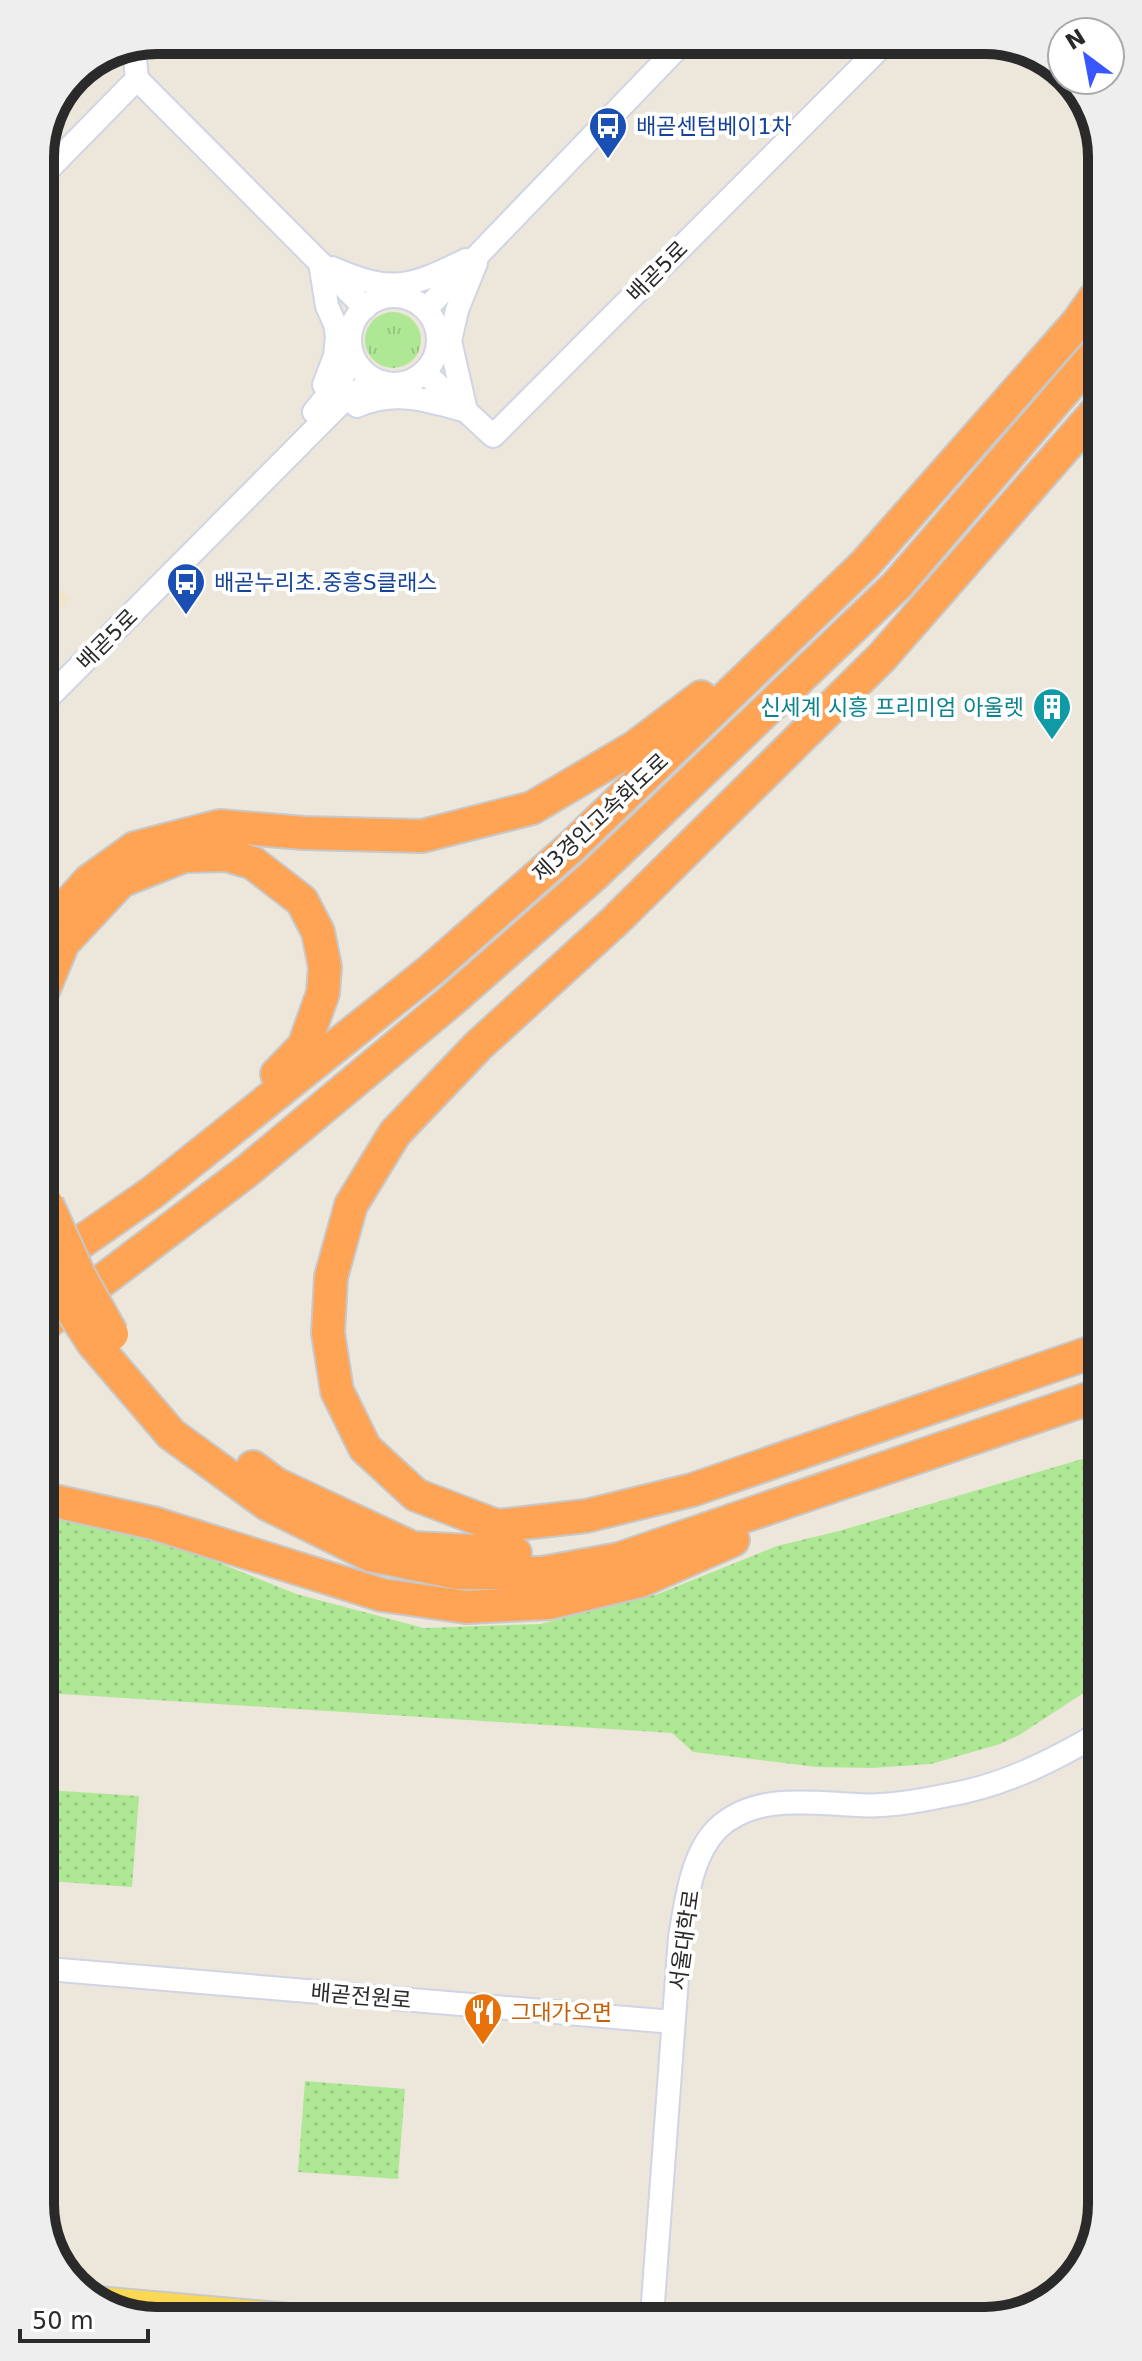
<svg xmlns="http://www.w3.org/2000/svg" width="1142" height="2361" font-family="'DejaVu Sans','Noto Sans KR',sans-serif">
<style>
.education{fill:#f0e5ca}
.grass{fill:url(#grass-tufts)}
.park{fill:url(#park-dots)}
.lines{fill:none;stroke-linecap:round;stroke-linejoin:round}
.minor-casing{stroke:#d0d4e4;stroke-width:26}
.major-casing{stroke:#c8c8c8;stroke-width:32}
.highway-casing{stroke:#c8c8c8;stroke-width:36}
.minor{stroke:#fff;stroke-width:22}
.major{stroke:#fad854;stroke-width:28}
.highway{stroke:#ffa355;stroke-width:32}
.highway-bridge-casing{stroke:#c8c8c8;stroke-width:36;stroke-linecap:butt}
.highway-bridge{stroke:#ffa355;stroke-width:32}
.labels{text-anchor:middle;stroke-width:8;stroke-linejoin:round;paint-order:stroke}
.transit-label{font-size:22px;fill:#164399;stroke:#fff;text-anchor:start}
.street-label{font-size:22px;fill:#2a2a2a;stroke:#fff}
.culture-label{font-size:22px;fill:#0d838f;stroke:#fff;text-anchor:end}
.food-label{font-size:22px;fill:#c56008;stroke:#fff;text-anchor:start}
.rim{fill:none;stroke:#2a2a2a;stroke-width:10}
</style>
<defs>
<pattern id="grass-tufts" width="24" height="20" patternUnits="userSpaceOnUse" patternTransform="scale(2)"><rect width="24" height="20" fill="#aee894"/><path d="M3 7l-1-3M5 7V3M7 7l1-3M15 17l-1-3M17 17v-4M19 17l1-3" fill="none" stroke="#96c780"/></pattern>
<pattern id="park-dots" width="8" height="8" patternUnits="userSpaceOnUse" patternTransform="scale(2)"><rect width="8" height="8" fill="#aee894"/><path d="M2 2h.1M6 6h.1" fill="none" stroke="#96c780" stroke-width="1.8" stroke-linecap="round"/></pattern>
</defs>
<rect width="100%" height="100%" fill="#ede6db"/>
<!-- education -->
<polygon class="education" points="42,572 70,599 42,627"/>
<!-- grass -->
<circle class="grass" cx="393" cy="340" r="28"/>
<!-- park -->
<g class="park">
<polygon points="1099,1454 1100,1682 1021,1734 1000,1744 931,1764 871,1768 817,1767 693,1752 672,1733 47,1693 46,1508 178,1546 296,1594 424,1628 540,1624 658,1594 777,1546 839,1531"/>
<polygon points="47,1790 139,1796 132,1887 47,1881"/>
<polygon points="305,2081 405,2089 398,2179 298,2172"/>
</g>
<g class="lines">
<defs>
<g id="minor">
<polyline points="137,79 365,308"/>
<polyline points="40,178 137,79 134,50"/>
<polyline points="320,263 327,306 335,324 337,336 335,356 324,385"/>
<path d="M332 268C392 294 409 288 466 260"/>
<circle cx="394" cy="340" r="44"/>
<polyline points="426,309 685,40"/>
<polyline points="424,372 493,436 888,40"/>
<path d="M357 406C394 389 428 400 466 411L450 341 457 310 476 263"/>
<polyline points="314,412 343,376 352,353"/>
<polyline points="42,704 339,405 361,389 382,382"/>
<polyline points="48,1969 673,2022"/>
<path d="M652 2316 680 1937C686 1903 691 1855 717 1829 754 1793 811 1803 857 1805 887 1807 919 1801 948 1795 1003 1786 1052 1761 1100 1733"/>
</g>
<polyline id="major" points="97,2301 301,2319"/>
<g id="highway">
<polyline points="1094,414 882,657 615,921 479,1045 395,1133 351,1205 331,1277 328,1333 337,1391 365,1448 416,1495 497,1526 586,1516 692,1490 1098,1350"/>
<polyline points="43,932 89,881 135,848 220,826 304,833 422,836 532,808 635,747 701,697"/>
<polyline points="44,989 63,943 121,881 184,856 227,855 253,863 302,901 318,932 325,967 323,993 304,1046 277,1074"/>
<polyline points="48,1265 153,1192 431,970 570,848 865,564 1078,322 1094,299"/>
<polyline points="45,1324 247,1171 452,1000 594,875 897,585 1094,356"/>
<polyline points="93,1343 171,1434 267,1504 370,1555 458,1573 542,1573 619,1559 1099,1395"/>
<polyline points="253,1467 276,1484 413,1548 515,1553"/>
<polyline points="46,1499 153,1523 382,1595 466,1607 549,1603 640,1581 733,1540"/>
</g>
</defs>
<!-- minor casing -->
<use href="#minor" class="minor-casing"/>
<!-- major casing -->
<use href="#major" class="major-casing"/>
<!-- highway casing -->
<use href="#highway" class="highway-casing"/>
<!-- minor -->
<use href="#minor" class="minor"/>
<!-- major -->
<use href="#major" class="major"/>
<!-- highway -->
<use href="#highway" class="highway"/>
<defs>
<g id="highway-bridge">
<polyline points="47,1204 79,1275 112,1334"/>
<polyline points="45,1260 56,1286 93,1343"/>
</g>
</defs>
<!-- highway-bridge casing -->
<use href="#highway-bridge" class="highway-bridge-casing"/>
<!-- highway-bridge -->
<use href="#highway-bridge" class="highway-bridge"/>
</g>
<!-- icons -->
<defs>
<symbol id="bus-pin" viewBox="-11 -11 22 30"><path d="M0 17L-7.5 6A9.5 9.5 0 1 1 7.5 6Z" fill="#1a4fb4" stroke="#fff"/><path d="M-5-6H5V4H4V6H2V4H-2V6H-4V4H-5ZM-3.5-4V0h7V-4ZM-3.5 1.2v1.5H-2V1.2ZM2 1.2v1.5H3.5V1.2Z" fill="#fff"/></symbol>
<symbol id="building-pin" viewBox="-11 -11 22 30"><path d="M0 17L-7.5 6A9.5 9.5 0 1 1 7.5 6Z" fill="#0f9aa8" stroke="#fff"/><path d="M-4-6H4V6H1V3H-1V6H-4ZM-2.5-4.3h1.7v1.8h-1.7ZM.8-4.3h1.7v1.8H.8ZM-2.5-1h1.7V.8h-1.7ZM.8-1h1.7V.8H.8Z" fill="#fff"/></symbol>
<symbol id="restaurant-pin" viewBox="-11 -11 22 30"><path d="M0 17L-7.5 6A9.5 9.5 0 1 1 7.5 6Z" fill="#e8710a" stroke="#fff"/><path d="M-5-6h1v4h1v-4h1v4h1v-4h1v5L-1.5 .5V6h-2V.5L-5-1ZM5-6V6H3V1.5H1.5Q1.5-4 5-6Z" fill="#fff"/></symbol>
</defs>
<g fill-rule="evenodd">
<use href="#bus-pin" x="586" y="104" width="44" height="60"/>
<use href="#bus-pin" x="164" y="560" width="44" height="60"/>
<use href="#building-pin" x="1030" y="685" width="44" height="60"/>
<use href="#restaurant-pin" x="461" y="1990" width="44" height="60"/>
</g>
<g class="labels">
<!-- transit labels -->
<g class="transit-label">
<text x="636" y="134">배곧센텀베이1차</text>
<text x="214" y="590">배곧누리초.중흥S클래스</text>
</g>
<!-- street labels -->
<g class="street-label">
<text transform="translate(657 271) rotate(-45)" y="8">배곧5로</text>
<text transform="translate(107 639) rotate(-45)" y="8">배곧5로</text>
<text transform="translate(600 817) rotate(-43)" y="8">제3경인고속화도로</text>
<text transform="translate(684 1940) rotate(-82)" y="8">서울대학로</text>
<text transform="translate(361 1996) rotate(5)" y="8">배곧전원로</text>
</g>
<!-- culture labels -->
<g class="culture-label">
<text x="1024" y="715">신세계 시흥 프리미엄 아울렛</text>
</g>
<!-- food labels -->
<g class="food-label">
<text x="511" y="2020">그대가오면</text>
</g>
</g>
<!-- crop -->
<path d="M0 0H1142V2361H0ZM157 54H985A103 103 0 0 1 1088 157V2204A103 103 0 0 1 985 2307H157A103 103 0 0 1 54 2204V157A103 103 0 0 1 157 54Z" fill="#eee" fill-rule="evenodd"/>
<path class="rim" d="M157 54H985A103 103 0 0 1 1088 157V2204A103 103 0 0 1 985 2307H157A103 103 0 0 1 54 2204V157A103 103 0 0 1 157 54Z"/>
<!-- north arrow -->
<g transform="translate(1086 56) rotate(328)"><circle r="38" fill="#ffffff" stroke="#aaaaaa" stroke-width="2"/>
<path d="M0-6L14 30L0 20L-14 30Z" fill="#3756ff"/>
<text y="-12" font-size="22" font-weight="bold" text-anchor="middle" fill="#2a2a2a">N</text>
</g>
<!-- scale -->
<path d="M20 2329v12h128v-12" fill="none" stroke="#2a2a2a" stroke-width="4"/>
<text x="32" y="2329" font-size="24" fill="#2a2a2a" stroke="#ffffff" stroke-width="6" paint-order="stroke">50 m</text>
</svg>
